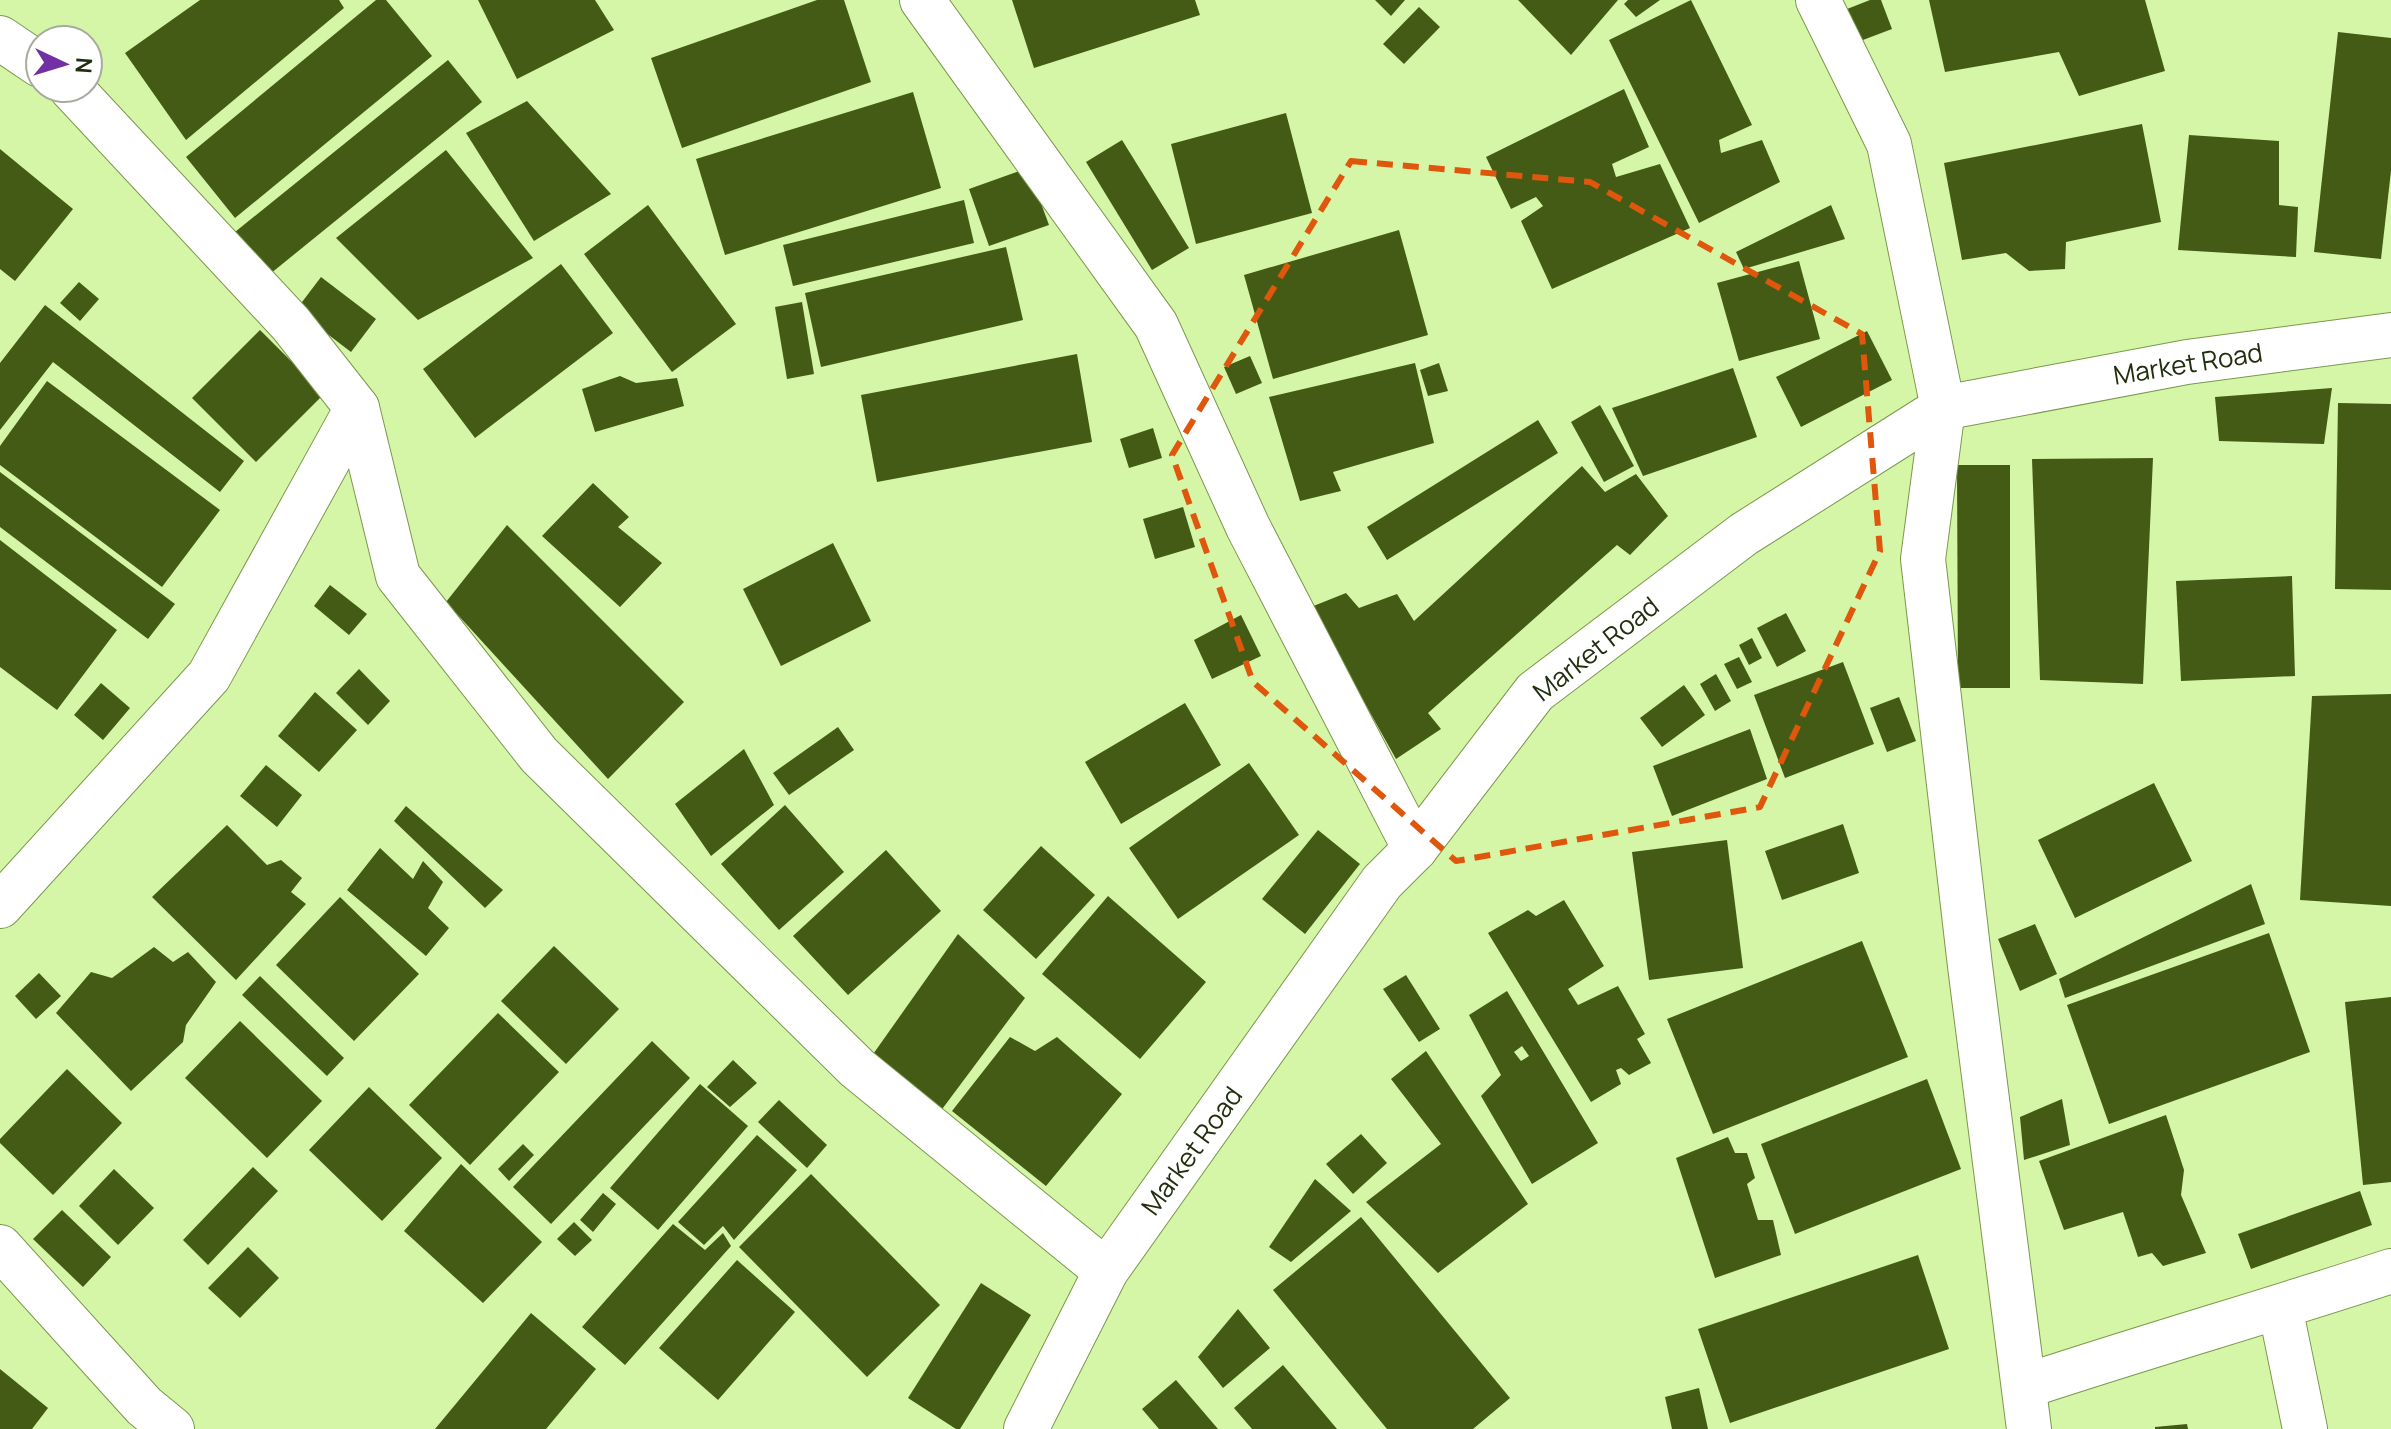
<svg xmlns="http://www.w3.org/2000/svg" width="2391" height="1429" font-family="Manrope,sans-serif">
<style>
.building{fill:#435b15;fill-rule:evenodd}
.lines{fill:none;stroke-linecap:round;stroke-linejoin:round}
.minor-casing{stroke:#7b984d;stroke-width:46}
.minor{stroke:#fff;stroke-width:44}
.marked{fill:none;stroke:#de570c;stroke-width:6;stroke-dasharray:16 10;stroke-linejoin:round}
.labels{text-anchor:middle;stroke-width:8;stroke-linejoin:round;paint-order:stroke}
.street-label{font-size:26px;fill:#222e0e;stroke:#fff}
</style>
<rect width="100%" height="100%" fill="#d5f6a7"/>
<!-- building -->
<g class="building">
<polygon points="200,0 339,0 344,8 186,140 125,53"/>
<polygon points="376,0 386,0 432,56 235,218 186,157"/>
<polygon points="478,0 595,0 614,30 517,79"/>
<polygon points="817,0 844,0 871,82 682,148 651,58"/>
<polygon points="1012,0 1195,0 1200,15 1034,68"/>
<polygon points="1375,0 1405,0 1391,16"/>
<polygon points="1518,0 1618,0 1571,55"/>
<polygon points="1628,0 1660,0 1636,17 1624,4"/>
<polygon points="1691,0 1752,125 1719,140 1721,153 1762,140 1780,182 1699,223 1609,40"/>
<polygon points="1870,0 1881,0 1892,29 1855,43 1842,11"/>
<polygon points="1929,0 2145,0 2165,71 2079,96 2059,52 1945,72"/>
<polygon points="1419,7 1440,27 1404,64 1383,44"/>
<polygon points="2338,32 2391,38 2391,171 2381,259 2314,252"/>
<polygon points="448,60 482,102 270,274 235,232"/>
<polygon points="1624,89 1649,147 1612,164 1616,177 1660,164 1690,228 1552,289 1521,221 1543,206 1536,197 1511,209 1486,157"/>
<polygon points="913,92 941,188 725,255 696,159"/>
<polygon points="527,101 611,194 534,241 466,133"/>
<polygon points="1286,113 1312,213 1196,244 1171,144"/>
<polygon points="2142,124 2161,222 2066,242 2065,269 2029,271 2006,253 1962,260 1944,163"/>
<polygon points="2189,135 2279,141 2279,205 2298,207 2296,257 2178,250"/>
<polygon points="1122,140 1189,248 1152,270 1086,162"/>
<polygon points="0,149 73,209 15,281 0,269"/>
<polygon points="446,150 533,258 418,320 336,238"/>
<polygon points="1028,168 1049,225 989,246 969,189"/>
<polygon points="964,200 974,243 793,286 783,245"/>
<polygon points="648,205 736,324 672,372 584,254"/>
<polygon points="1831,205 1845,239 1744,269 1736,252"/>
<polygon points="1399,230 1428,335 1273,379 1244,275"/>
<polygon points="1006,247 1023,320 821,367 805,293"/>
<polygon points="1799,261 1820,339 1739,361 1717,283"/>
<polygon points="561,264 613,333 475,438 423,369"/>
<polygon points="321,277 376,319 351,352 296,310"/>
<polygon points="79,282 99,299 80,321 60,303"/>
<polygon points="802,302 814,374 787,379 775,307"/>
<polygon points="45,305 244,461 220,492 53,362 0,430 0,363"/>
<polygon points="260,330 324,394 256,462 192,398"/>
<polygon points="1867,331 1892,380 1801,427 1776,377"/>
<polygon points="1077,354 1092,442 877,482 861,395"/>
<polygon points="1250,356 1262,383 1236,394 1224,367"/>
<polygon points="1415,363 1434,443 1333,472 1341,491 1300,501 1269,397"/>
<polygon points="1439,363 1448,391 1428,396 1420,370"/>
<polygon points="1733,368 1757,437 1643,476 1612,408"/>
<polygon points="620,376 636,383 677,378 684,406 595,432 582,389"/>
<polygon points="47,381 220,510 162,587 0,465 0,446"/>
<polygon points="2332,388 2324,444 2219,441 2215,397"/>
<polygon points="2338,403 2391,404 2391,590 2335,589"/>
<polygon points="1600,405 1634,466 1604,482 1571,422"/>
<polygon points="1538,420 1558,453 1387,560 1367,527"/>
<polygon points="1153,428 1162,458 1129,468 1120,439"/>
<polygon points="2153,458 2143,684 2040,680 2032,459"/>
<polygon points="1957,465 2010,465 2010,688 1958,688"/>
<polygon points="1582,466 1605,492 1636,474 1668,516 1630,555 1617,545 1428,713 1441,729 1396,759 1311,607 1346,593 1359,608 1397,594 1414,621"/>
<polygon points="0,472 175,604 148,639 0,527"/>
<polygon points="593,483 629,517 618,527 662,563 620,607 542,536"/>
<polygon points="1183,507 1195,547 1155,559 1143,519"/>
<polygon points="507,525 684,702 608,779 446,602"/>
<polygon points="0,540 117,630 57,710 0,667"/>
<polygon points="833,543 871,621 781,666 743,589"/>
<polygon points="2292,576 2295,676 2181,681 2176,581"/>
<polygon points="330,585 367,614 349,635 314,606"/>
<polygon points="1786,613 1806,651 1777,667 1757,628"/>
<polygon points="1241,615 1261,656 1212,679 1194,640"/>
<polygon points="1752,638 1762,658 1749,665 1739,645"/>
<polygon points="1739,657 1752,682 1737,689 1724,664"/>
<polygon points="1843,662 1874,744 1785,778 1754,695"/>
<polygon points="359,669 390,701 368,725 336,693"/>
<polygon points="1716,674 1731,701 1715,711 1700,684"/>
<polygon points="101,683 130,708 103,740 74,715"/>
<polygon points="1684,685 1705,715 1662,747 1640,718"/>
<polygon points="315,692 357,730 319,772 278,736"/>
<polygon points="2391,694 2391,906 2300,900 2312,696"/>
<polygon points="1899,697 1916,741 1887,752 1870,708"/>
<polygon points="1185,703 1221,765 1121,824 1085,762"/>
<polygon points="838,727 854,750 789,795 773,773"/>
<polygon points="1750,729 1767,779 1672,816 1653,766"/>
<polygon points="744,749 774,805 711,856 675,804"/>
<polygon points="1249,763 1299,835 1178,919 1129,848"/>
<polygon points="266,765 302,795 277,827 240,796"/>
<polygon points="2154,783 2192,861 2075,918 2038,840"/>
<polygon points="785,805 844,872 779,930 721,864"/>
<polygon points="406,806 503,890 485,908 394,821"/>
<polygon points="1843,824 1859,873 1782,900 1765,851"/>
<polygon points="227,825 267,865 281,860 302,878 291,892 306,904 236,980 152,897"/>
<polygon points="1318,830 1360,864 1305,934 1262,899"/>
<polygon points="1727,840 1743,968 1649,980 1632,852"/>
<polygon points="1041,846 1095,895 1036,959 983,910"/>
<polygon points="380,848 413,879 423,861 443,882 428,908 449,928 426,956 347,890"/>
<polygon points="886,850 941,911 848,995 793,936"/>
<polygon points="2251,884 2265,924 2065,998 2059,979"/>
<polygon points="1108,896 1206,982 1140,1059 1042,974"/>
<polygon points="340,897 419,974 354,1041 276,965"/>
<polygon points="1564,900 1604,966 1568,989 1578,1005 1618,986 1645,1034 1637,1039 1651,1063 1629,1075 1621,1068 1616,1070 1621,1084 1591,1102 1488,933 1528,910 1536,916"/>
<polygon points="2035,924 2057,974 2020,991 1998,939"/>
<polygon points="2269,933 2310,1052 2109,1124 2067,1005"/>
<polygon points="958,934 1025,998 934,1120 864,1067"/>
<polygon points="1862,941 1908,1057 1713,1134 1667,1019"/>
<polygon points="554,946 619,1009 566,1064 501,1001"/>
<polygon points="154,947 173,962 188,952 216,982 186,1025 183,1042 131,1091 56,1013 91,972 112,978"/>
<polygon points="39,973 61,996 36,1019 15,996"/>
<polygon points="1406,975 1440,1029 1419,1042 1383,989"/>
<polygon points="260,976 344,1058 327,1076 242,995"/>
<path d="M1507 991 1598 1143 1532 1184 1481 1096 1501 1075 1469 1015ZM1522 1046 1529 1056 1521 1061 1514 1052Z"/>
<polygon points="2391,997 2391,1182 2363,1185 2345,1002"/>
<polygon points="498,1013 559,1072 470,1165 409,1105"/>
<polygon points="240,1021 322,1101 267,1158 185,1078"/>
<polygon points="1010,1037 1035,1051 1057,1037 1122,1094 1046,1186 952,1111"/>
<polygon points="652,1041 690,1078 551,1224 513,1187"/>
<polygon points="1426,1051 1528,1204 1438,1273 1366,1202 1441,1144 1391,1079"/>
<polygon points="733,1060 757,1083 730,1107 707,1087"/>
<polygon points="67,1069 122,1123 53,1195 0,1143 0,1139"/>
<polygon points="1927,1079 1961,1169 1795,1234 1761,1144"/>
<polygon points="700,1084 748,1126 658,1230 610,1188"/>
<polygon points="369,1087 442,1158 382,1221 309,1150"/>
<polygon points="2062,1099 2070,1145 2024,1160 2020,1117"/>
<polygon points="779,1100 827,1145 807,1168 758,1122"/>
<polygon points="2166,1115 2184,1170 2181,1195 2206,1253 2163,1266 2152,1253 2138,1257 2123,1212 2064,1230 2039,1161"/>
<polygon points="1361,1134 1387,1163 1353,1194 1326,1164"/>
<polygon points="757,1135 797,1170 734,1240 723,1226 704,1245 678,1222"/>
<polygon points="1728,1137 1735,1153 1747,1153 1755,1178 1747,1184 1758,1220 1773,1220 1781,1255 1715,1278 1676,1158"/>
<polygon points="523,1144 534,1155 509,1181 498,1169"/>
<polygon points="461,1164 542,1242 483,1303 404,1231"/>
<polygon points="253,1167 278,1191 208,1265 183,1240"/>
<polygon points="114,1169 154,1208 118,1245 79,1206"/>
<polygon points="811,1174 940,1305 867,1377 739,1247"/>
<polygon points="1315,1179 1351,1211 1291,1262 1269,1247"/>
<polygon points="2360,1191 2372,1225 2251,1269 2238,1234"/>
<polygon points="603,1193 616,1204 593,1232 580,1220"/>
<polygon points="62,1210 111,1257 83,1287 33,1239"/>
<polygon points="1361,1217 1510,1398 1473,1429 1387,1429 1273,1290"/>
<polygon points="574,1222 592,1240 575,1256 557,1239"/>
<polygon points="673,1224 705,1250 723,1233 731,1246 625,1365 582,1327"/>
<polygon points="248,1247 279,1278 240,1318 208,1288"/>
<polygon points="1918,1255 1949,1349 1730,1423 1698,1329"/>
<polygon points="737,1260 795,1312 718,1400 659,1348"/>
<polygon points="981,1283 1031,1315 960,1429 956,1429 908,1398"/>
<polygon points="1238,1309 1270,1348 1223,1388 1198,1357"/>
<polygon points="531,1313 596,1369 546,1429 435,1429"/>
<polygon points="1283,1365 1337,1429 1252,1429 1234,1408"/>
<polygon points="0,1369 48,1408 32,1429 0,1429"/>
<polygon points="1176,1380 1218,1429 1159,1429 1142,1409"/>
<polygon points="1699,1388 1708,1429 1672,1429 1665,1397"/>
<polygon points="2187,1424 2188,1429 2155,1429 2155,1427"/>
</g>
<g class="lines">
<defs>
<g id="minor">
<polyline points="922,0 1156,325 1248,527 1415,849"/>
<polyline points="1818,0 1889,144 1943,408 1923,559 1970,966 2029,1429"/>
<polyline points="0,38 40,65"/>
<polyline points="71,88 291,324 357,408 398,576 539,755 857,1068 1106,1271"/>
<polyline points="0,906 209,676 357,408"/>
<polyline points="0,1247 144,1406 172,1429"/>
<polyline points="2280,1307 2305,1429"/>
<path d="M2026 1386C2147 1346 2269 1311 2391 1271"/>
<polyline points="1026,1429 1106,1271 1382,882 1415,849 1535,692 1744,534 1943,408 2187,362 2391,335"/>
</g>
</defs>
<!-- minor casing -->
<use href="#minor" class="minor-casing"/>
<!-- minor -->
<use href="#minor" class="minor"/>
</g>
<!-- marked area -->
<path class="marked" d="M1351 161 1590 182 1862 334 1880 551 1760 807 1456 861 1253 682 1172 455Z"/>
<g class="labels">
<!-- street labels -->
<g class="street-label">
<text transform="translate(2188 364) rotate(-9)" y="9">Market Road</text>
<text transform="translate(1596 649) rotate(-38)" y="9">Market Road</text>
<text transform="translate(1192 1151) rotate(-54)" y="9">Market Road</text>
</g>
</g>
<!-- north arrow -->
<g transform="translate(64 64) rotate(94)"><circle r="38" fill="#ffffff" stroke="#a7ab9f" stroke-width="2"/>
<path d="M0-6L14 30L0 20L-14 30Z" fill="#7230a5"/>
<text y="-12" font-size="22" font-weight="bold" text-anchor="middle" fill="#222e0e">N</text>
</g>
</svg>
